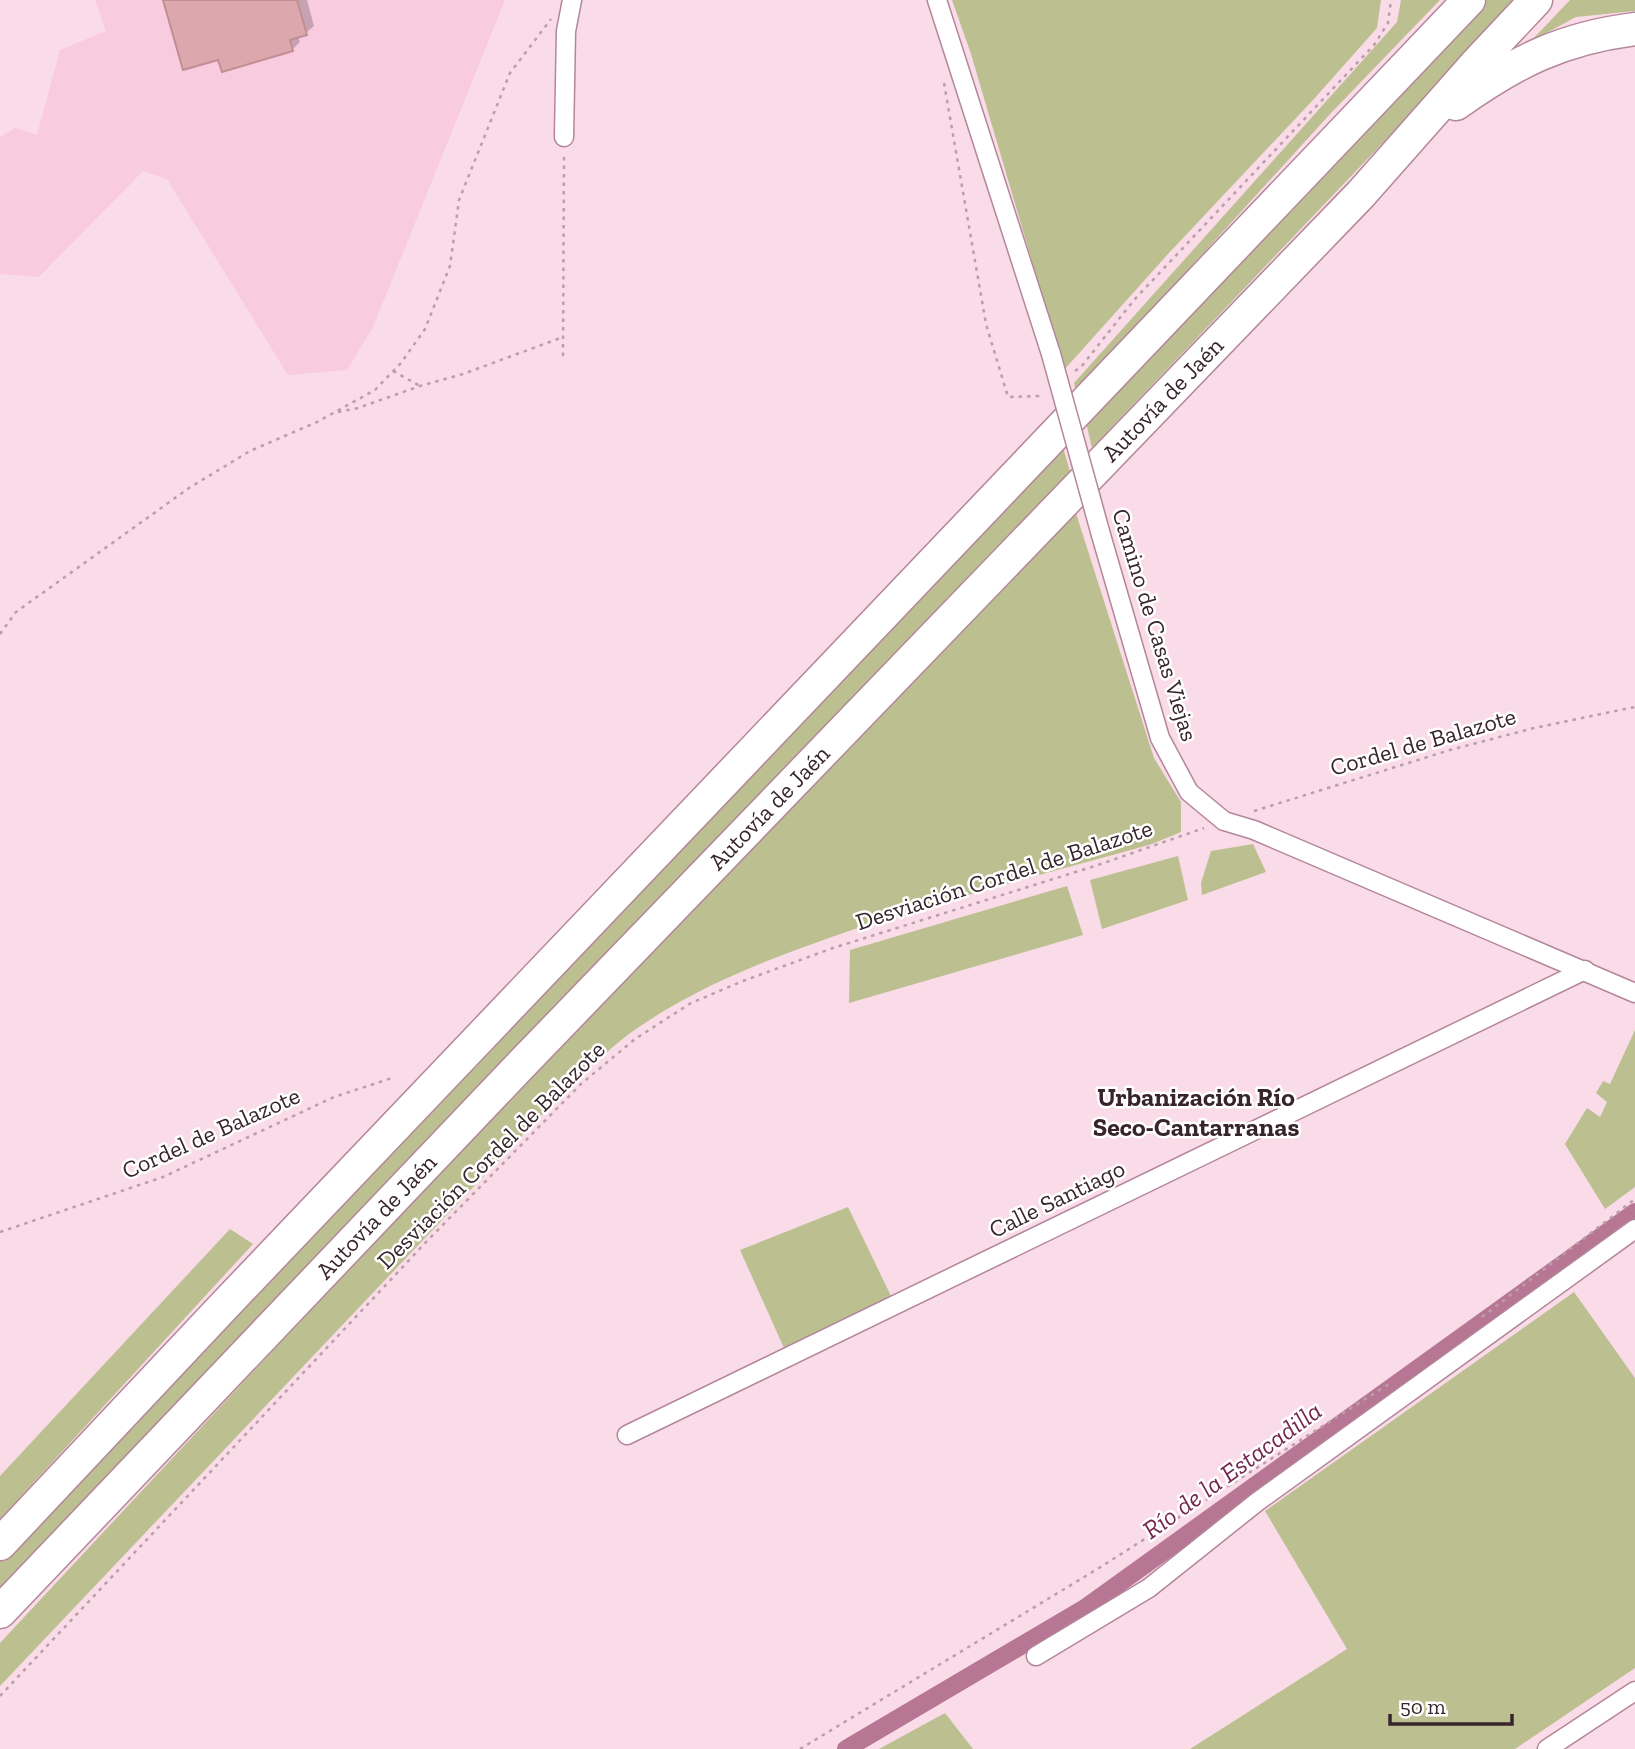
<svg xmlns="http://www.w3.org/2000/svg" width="1635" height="1749" font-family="'Zilla Slab',serif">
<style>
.built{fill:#f9cbde}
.green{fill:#bcc090}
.shadow{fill:#0003}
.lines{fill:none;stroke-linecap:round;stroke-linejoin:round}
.canal{stroke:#b77693;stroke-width:18}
.building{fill:#dca7ad;stroke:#c18e94;stroke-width:2}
.street-casing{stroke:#b4869a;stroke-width:21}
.highway-casing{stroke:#b4869a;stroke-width:35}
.path{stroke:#ba9faa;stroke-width:2.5;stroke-dasharray:3.5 5;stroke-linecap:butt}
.street{stroke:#fff;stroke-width:18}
.highway{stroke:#fff;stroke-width:32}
.street-bridge-casing{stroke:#b4869a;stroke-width:21;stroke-linecap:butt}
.street-bridge{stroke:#fff;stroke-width:18}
.labels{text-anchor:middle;stroke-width:5;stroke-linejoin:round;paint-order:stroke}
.street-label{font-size:24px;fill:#37242c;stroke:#fff}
.neighbourhood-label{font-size:26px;font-weight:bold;fill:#37242c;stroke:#fff}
.water-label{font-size:26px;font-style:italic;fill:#75264f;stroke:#fff}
</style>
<rect width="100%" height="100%" fill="#fadbe8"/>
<!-- built -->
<polygon class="built" points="95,0 505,0 373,327 347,370 288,375 167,179 143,171 39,277 0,274 0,137 15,128 37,135 60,50 106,31"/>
<!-- green -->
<g class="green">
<polygon points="952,0 1381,0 1377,28 1313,100 1168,254 1064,370 971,54"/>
<polygon points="1401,0 1440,0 1331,113 1076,393 1074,383 1397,22"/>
<polygon points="1481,0 1519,0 1092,448 1085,418"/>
<polygon points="1570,0 1635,0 1635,11 1576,17 1530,42"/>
<polygon points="1062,444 1071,475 0,1597 0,1558"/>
<path d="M1074 507 1154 758 1181 802V832L1152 844C1053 872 953 897 855 929 776 956 697 985 629 1034 609 1049 591 1067 572 1083L0 1686V1643L454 1156Z"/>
<polygon points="1253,844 1266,872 1202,895 1201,883 1211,851"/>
<polygon points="1178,856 1188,900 1102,929 1090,880"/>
<polygon points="1067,886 1083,935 849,1003 850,950"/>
<polygon points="1635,1030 1635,1187 1605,1209 1565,1144 1587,1108 1600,1117 1607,1102 1596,1093 1603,1081 1610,1084"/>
<polygon points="848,1207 891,1296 784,1348 740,1250"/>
<polygon points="230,1229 253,1244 0,1519 0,1476"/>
<polygon points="1574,1292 1635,1378 1635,1668 1515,1749 1190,1749 1347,1649 1265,1511"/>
<polygon points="945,1713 973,1749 879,1749"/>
</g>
<!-- shadow -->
<polygon class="shadow" points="165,0 307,0 314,26 306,33 298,36 300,42 292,50 220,58"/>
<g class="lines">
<!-- canal -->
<polyline class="canal" points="846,1749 1085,1608 1635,1212"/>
</g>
<!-- building -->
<polygon class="building" points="163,0 297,0 307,35 290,40 293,51 222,72 218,60 183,70"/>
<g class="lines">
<defs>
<g id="street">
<polyline points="937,0 1051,354"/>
<polyline points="564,137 566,31 572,0"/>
<polyline points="1101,535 1160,738 1189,792 1224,821 1254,830 1635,993"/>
<polyline points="627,1435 1585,970"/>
<polyline points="1036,1656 1149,1588 1257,1502 1635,1229"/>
<polyline points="1547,1749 1635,1691"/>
</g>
<g id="highway">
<path d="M1456 104C1515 62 1562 38 1635 29"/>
<polyline points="0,1544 223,1307 1469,0"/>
<path id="s1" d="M0 1612 517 1069 1361 194 1475 65 1536 0"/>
</g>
</defs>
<!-- street casing -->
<use href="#street" class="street-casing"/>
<!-- highway casing -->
<use href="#highway" class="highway-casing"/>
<!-- path -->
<g class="path">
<polyline points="944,83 986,324 1008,397 1039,396 1043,393"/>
<polyline points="563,356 564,154"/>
<polyline points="393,371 420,386"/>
<polyline points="1075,371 1081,367 1134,300 1374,45 1388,23 1391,0"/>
<polyline points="338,412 358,408 420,386 463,374 563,337"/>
<polyline points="0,634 16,612 189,488 250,451 317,422 375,390 401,363 425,329 450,266 459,200 510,73 551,19"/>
<polyline points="1254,811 1450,750 1534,728 1635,707"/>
<polyline points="0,1232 163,1177 334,1097 395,1077"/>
<polyline points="1482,1317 1635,1199"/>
<polyline points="0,1696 428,1240 581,1084 635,1039 691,1003 743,981 833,948 1098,865 1204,828"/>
<polyline points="800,1749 1099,1568 1389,1384"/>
</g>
<!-- street -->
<use href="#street" class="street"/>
<!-- highway -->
<use href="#highway" class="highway"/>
<defs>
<polyline id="street-bridge" points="1051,354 1101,535"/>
</defs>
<!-- street-bridge casing -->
<use href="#street-bridge" class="street-bridge-casing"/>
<!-- street-bridge -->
<use href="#street-bridge" class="street-bridge"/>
</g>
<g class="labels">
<!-- street labels -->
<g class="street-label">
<text dy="8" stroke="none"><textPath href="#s1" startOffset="1680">Autovía de Jaén</textPath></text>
<text transform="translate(1155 625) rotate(73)" y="8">Camino de Casas Viejas</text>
<text transform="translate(1423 742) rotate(-16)" y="8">Cordel de Balazote</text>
<text dy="8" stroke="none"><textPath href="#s1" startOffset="1113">Autovía de Jaén</textPath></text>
<text transform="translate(1004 875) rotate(-18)" y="8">Desviación Cordel de Balazote</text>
<text transform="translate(211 1133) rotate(-24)" y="8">Cordel de Balazote</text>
<text transform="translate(491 1155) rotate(-45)" y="8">Desviación Cordel de Balazote</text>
<text transform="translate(1057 1199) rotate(-26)" y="8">Calle Santiago</text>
<text dy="8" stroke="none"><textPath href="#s1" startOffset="546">Autovía de Jaén</textPath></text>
</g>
<!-- neighbourhood labels -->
<g class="neighbourhood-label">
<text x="1196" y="1106">Urbanización Río<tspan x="1196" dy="30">Seco-Cantarranas</tspan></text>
</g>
<!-- water labels -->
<g class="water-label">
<text transform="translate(1232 1470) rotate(-36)" y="9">Río de la Estacadilla</text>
</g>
</g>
<!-- scale -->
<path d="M1390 1714v10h122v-10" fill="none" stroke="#37242c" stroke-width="3.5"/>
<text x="1400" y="1714" font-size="21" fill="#37242c" stroke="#ffffff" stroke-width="5" paint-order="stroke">50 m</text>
</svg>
